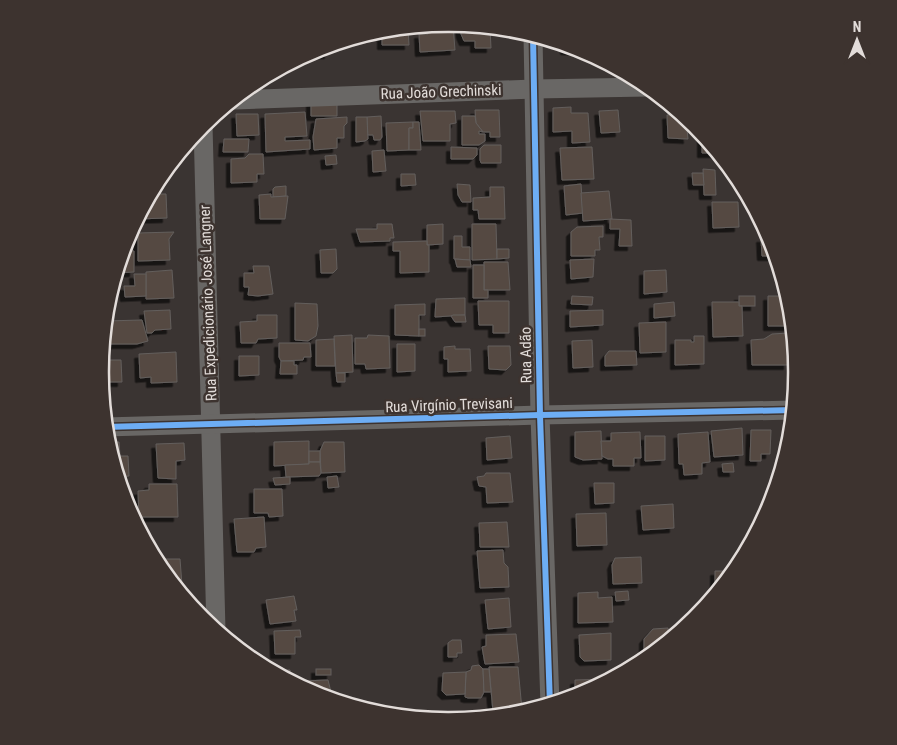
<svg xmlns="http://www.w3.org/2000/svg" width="897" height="745" font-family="'Roboto Condensed',sans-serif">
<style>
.building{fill:#544a43;stroke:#635e5c;filter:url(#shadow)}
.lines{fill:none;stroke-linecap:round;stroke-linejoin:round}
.street{stroke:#696765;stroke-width:19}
.cycleway-casing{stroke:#3d332f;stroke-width:9}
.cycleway{stroke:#6dadf4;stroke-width:6}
.labels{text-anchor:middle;stroke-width:5;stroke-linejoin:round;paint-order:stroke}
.street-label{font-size:15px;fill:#e2dcd9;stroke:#3d332f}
.rim{fill:none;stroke:#e2dcd9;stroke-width:2.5}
</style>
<defs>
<filter id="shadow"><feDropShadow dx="-4.5" dy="4.5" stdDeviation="0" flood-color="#0009"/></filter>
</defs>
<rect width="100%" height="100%" fill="#3a3432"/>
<!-- building -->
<g class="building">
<polygon points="432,25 453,25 455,50 420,52 419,34 428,34"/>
<polygon points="460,25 490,28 491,48 475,48 475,41 464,41 461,34"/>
<polygon points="408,28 409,45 382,45 382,30"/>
<polygon points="565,45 582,50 583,51 565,50"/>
<polygon points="329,46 329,54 307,55 315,50"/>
<polygon points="337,98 337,116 311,116 311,99"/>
<polygon points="571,107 571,113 588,113 590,142 572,143 572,131 553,132 553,108"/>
<polygon points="475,110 499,110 500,137 490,137 490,132 483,132 476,123"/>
<polygon points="618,110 620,132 601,133 599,111"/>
<polygon points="420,111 455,111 456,123 450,124 450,141 423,141"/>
<polygon points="305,112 307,136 285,137 285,141 310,140 310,149 266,152 265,114"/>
<polygon points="236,114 258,114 259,135 237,136"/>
<polygon points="681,114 686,119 688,139 668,138 667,115"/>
<polygon points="381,116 382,137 380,140 374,140 373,135 367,135 367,117"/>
<polygon points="462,116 475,116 476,123 483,132 479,131 479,134 485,134 485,141 479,145 462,145"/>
<polygon points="347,117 347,123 344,126 344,138 337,138 337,148 314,150 313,137 316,119"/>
<polygon points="356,117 367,117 368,139 365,141 356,142"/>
<polygon points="413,122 413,128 409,128 409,150 387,151 386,123"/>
<polygon points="413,122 419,122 421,150 409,150 409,128 413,128"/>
<polygon points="702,134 717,153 702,153"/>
<polygon points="224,139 249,139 248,152 223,152"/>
<polygon points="484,145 501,145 501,163 481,163 480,160 480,149"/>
<polygon points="451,147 477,148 477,155 473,159 451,159"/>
<polygon points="592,147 594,179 562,180 560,148"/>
<polygon points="384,150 386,171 373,172 372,151"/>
<polygon points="249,154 263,154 264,174 257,174 257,182 231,183 231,159 245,158"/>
<polygon points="336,155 337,164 326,165 325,156"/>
<polygon points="703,169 715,170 716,195 704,195"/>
<polygon points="164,172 165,186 154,187 159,179"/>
<polygon points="692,173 703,173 704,185 693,185"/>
<polygon points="401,174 415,174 416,185 401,186"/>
<polygon points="457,184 470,185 471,202 462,202 458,195"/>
<polygon points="581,184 583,213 566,215 564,186"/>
<polygon points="286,186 286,196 273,197 273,189 275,187"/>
<polygon points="490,187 504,187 505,219 479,219 478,210 473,210 473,198 490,197"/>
<polygon points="609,191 612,219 583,221 581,193"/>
<polygon points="151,194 166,194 167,218 137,219"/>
<polygon points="271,194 271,197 288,196 285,219 260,219 259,195"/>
<polygon points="712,202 738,202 739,227 713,228"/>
<polygon points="610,219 631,220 632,246 619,246 620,229 610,229"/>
<polygon points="377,224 392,224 394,238 390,238 390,241 360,242 356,229 377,229"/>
<polygon points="443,224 443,244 427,245 427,225"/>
<polygon points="472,224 496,224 497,259 472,260"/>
<polygon points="603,226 603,237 599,237 600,250 595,250 595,256 571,256 571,232 577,227"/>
<polygon points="174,232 169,239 170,260 138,261 138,233"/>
<polygon points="454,236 462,236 462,247 470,247 470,260 454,259"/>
<polygon points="761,238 770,238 776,256 762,256"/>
<polygon points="427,241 427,245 429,245 429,272 400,273 400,251 393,251 393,242"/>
<polygon points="125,244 126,251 134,251 134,272 116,273"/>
<polygon points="336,249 337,269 333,273 321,273 320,250"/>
<polygon points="497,249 509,249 509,258 497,259"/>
<polygon points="455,259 470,260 471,267 457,267"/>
<polygon points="594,259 593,277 571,279 570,260"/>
<polygon points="484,262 508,262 510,290 484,290"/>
<polygon points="473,265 484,265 484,290 488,290 488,298 473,298"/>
<polygon points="253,266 269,266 273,294 258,296 248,295 249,287 244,287 244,273 254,273"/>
<polygon points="172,270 174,298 146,299 146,272"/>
<polygon points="666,270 667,292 644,294 644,271"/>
<polygon points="134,274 146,274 146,296 125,297 124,286 135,286"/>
<polygon points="114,292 115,308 106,308 110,293"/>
<polygon points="572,296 593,297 592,305 571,304"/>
<rect x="739" y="296" width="16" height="10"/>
<polygon points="768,296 788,296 791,305 793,326 768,326"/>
<polygon points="465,298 465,315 435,317 436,299"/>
<polygon points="478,301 509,301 509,333 493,333 493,325 479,325"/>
<polygon points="674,302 675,316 654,318 654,304"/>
<polygon points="712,302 739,302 739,306 742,306 743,336 713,337"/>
<polygon points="295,303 317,304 318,326 316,336 308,341 295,340"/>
<polygon points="425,304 425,315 419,315 419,336 395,335 395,305"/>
<polygon points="170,310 171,329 155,330 152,333 147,333 144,311"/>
<polygon points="603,310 603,325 570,327 570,311"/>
<polygon points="257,315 277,315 277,338 258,339 256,343 241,343 240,322 257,321"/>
<polygon points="453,315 465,315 466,322 455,322 451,316"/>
<polygon points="142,320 148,341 137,344 103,344 105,321"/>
<polygon points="666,322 666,352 640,353 639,323"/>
<rect x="419" y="329" width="6" height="7"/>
<polygon points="788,333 788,365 752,365 751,340 764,339 772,334"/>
<polygon points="352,335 353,372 336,373 334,336"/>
<polygon points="368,335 389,336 390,368 366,369 365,364 355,364 355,338 367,338"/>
<polygon points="694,336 704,336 704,364 675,365 675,340 691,340 691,342 694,342"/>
<polygon points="334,339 335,366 316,366 316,340"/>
<polygon points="592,340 593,367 573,368 572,341"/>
<polygon points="279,343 310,343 311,357 304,357 303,360 281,361 279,357"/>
<polygon points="397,344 415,344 415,371 397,372"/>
<polygon points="455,346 455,349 470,349 471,371 448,372 448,359 444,359 444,347"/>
<polygon points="488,346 510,346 511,365 506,370 489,369"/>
<polygon points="609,351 636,351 637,365 605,366 605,356"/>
<polygon points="176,352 177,382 151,383 151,377 140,378 139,354"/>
<polygon points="239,356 259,356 259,375 239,376"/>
<polygon points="101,360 121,360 122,382 101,382"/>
<polygon points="281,361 294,361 294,365 297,365 297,374 280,374"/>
<polygon points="336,373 345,373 345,382 337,382"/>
<polygon points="742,428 743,455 714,457 711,431"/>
<polygon points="751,430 771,430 770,454 761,454 761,461 750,461"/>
<polygon points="601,431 602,459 583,460 575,457 575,432"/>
<polygon points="640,432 641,458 634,458 634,466 613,466 613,459 608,459 602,456 601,441 611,441 611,433"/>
<polygon points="708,432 710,462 702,463 702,474 684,475 683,464 679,464 678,434"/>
<polygon points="510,436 512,458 487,460 486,438"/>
<polygon points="645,436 665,436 665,460 645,461"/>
<polygon points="309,441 309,464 274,466 274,442"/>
<polygon points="107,442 119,442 120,456 128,456 129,476 119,477 119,473 116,473"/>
<polygon points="324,442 344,442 345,472 321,473 320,451"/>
<polygon points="184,443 185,460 176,461 176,479 158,478 156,444"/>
<rect x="309" y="451" width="11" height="11"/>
<polygon points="309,462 320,462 321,473 319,476 286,477 285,465 309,464"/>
<polygon points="733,463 734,472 723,472 722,464"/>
<polygon points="486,473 510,473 513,502 487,503 486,487 479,486 477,477 484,476"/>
<polygon points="337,476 339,487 328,488 327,477"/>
<polygon points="290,477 290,484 275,485 273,478"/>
<polygon points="594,483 614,483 614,503 595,504"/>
<polygon points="149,484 177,484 178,517 139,517 138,491 149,490"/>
<polygon points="254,489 282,489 283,516 269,517 268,513 254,513"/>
<polygon points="673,504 674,528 643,530 641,506"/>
<polygon points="606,513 607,545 577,546 576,514"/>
<polygon points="264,517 266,547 256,548 254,552 237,552 234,519"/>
<polygon points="507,522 509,547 480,547 479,523"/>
<polygon points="503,550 504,563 508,567 509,587 480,588 477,551"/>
<polygon points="641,557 642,583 613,584 612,565 615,558"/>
<polygon points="157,559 180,559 182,585 175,586 158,566"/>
<polygon points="715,571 723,571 723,585 715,595"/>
<polygon points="628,591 629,600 616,601 615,592"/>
<polygon points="598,592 598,598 612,597 613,622 578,623 578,593"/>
<polygon points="294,596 297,610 294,610 296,621 270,624 266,600"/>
<polygon points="509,598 511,627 488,629 485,600"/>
<polygon points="668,628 668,641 661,643 661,647 650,656 644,656 644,639 653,629"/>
<polygon points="300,630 301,637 295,637 295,654 275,654 274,631"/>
<polygon points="611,633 611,660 584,661 580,657 579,635"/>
<polygon points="516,634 519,662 485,664 482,647 486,646 486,635"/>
<polygon points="452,640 461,640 462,653 457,653 457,657 448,657 448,643"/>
<polygon points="479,665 483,669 484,692 481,698 468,698 465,697 466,672 471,670 472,666"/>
<polygon points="489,667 518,667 522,710 493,712"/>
<rect x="316" y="669" width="15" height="6"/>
<polygon points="483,669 489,669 491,692 484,692"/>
<polygon points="269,670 290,670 290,681"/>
<polygon points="466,672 465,694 446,695 442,691 443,673"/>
<polygon points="609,679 582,695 575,697 575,680"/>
<polygon points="328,680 333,700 315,695 303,688 303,681"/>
<polygon points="291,681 303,681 303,688 291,682"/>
</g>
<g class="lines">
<!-- street -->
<g class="street">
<polyline points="533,35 540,415 550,705"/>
<polyline points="234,100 534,89 648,87"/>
<polyline points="203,125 216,631"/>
<polyline points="105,427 540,415 794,410"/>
</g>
<defs>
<g id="cycleway">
<polyline points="533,35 540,415 550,705"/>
<polyline points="105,427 540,415 794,410"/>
</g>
</defs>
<!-- cycleway casing -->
<use href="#cycleway" class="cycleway-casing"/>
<!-- cycleway -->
<use href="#cycleway" class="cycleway"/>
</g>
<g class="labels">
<!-- street labels -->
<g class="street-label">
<text transform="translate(441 92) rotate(-2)" y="5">Rua João Grechinski</text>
<text transform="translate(208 303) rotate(-92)" y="5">Rua Expedicionário José Langner</text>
<text transform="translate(526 355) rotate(-91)" y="5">Rua Adão</text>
<text transform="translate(449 405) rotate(-2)" y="5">Rua Virgínio Trevisani</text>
</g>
</g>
<!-- crop -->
<path d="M0 0H897V745H0ZM448 32H449A339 339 0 0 1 788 371V373A339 339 0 0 1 449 712H448A339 339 0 0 1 109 373V371A339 339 0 0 1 448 32Z" fill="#3d332f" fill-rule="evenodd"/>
<path class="rim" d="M448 32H449A339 339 0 0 1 788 371V373A339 339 0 0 1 449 712H448A339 339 0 0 1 109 373V371A339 339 0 0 1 448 32Z"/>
<!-- north arrow -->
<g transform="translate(857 40)" stroke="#3d332f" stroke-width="4" paint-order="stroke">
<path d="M0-4L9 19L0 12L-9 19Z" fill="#e2dcd9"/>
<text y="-8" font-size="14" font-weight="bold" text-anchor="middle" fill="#e2dcd9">N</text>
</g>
</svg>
